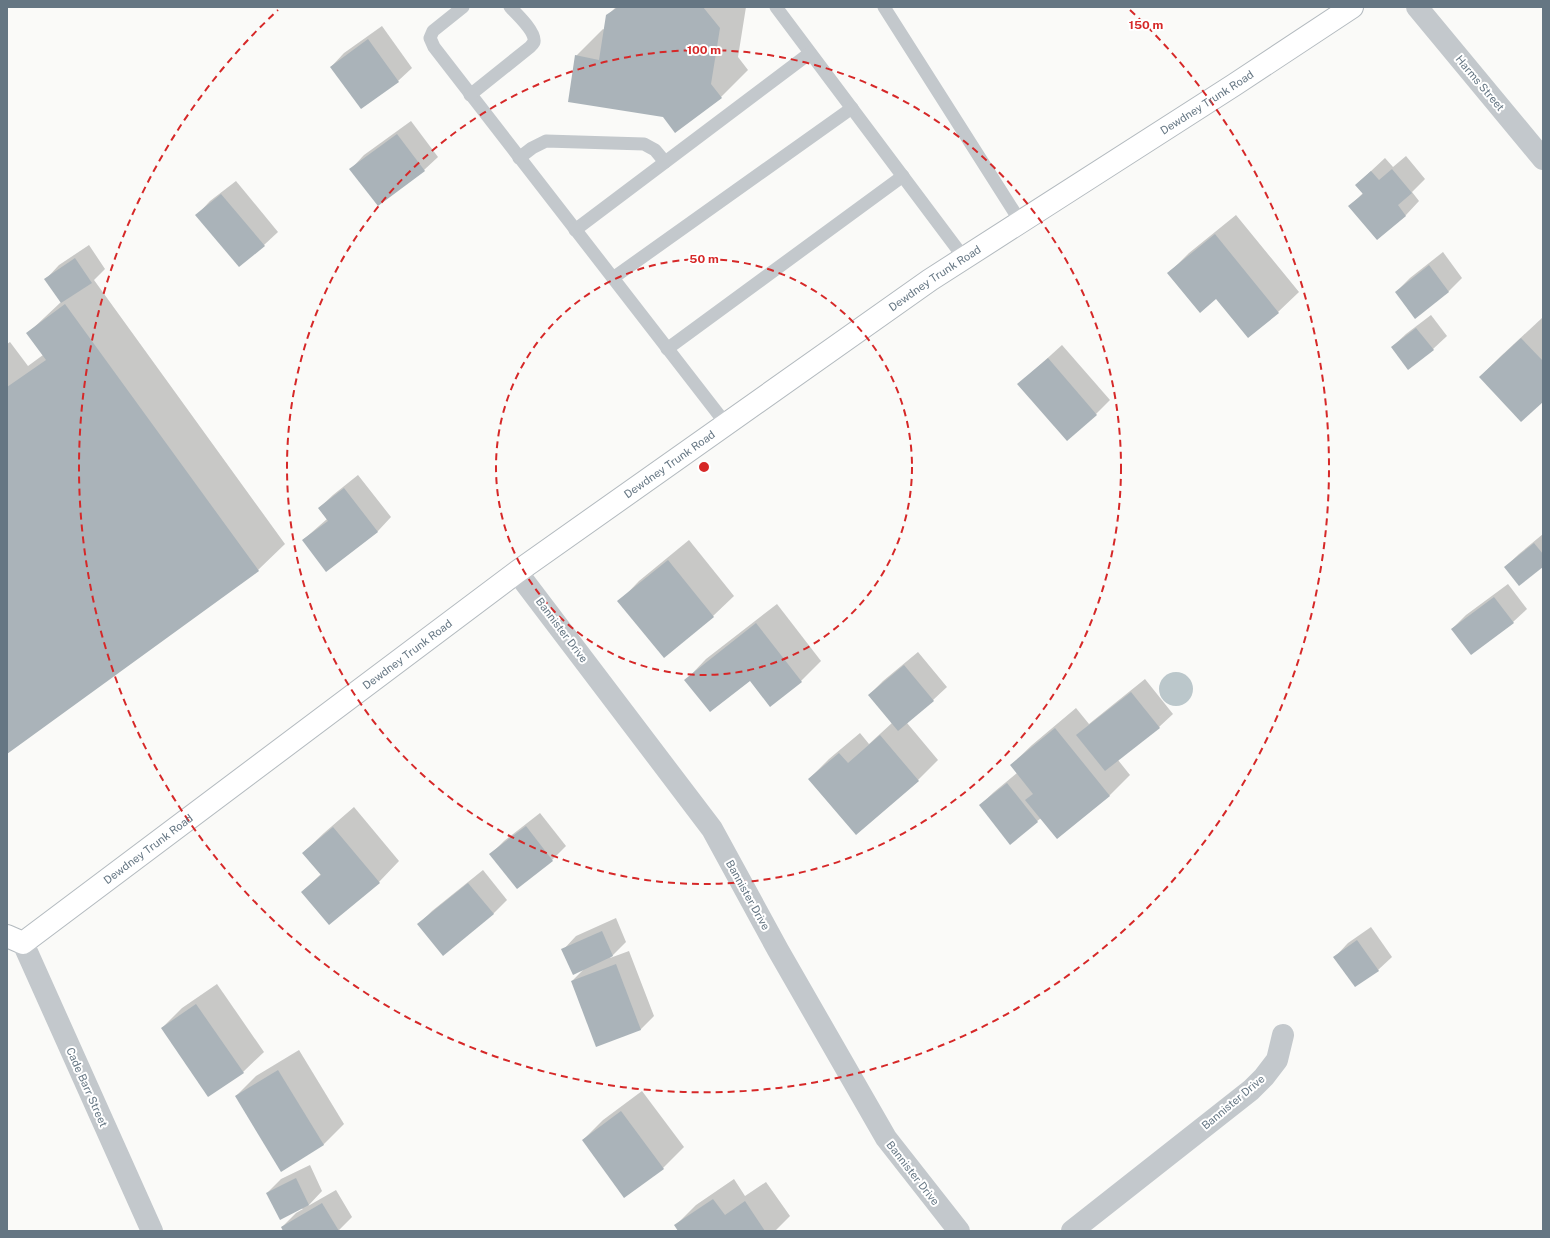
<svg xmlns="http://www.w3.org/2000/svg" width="1550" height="1238" font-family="'Public Sans',sans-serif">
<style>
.water{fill:#bbc7cb}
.shadow{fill:#0003}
.building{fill:#aab3b9}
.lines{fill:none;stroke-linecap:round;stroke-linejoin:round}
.secondary-casing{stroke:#b3babf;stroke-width:24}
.service{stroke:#c3c8cc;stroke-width:13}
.minor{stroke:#c3c8cc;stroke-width:22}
.tertiary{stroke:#c3c8cc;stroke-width:22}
.secondary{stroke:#fff;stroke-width:22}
.ring{fill:none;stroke:#d62828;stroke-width:2;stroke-dasharray:7 5}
.labels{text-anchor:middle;stroke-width:4;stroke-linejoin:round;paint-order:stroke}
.street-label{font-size:11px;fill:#657683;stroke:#fff}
.centre{fill:#d62828;stroke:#fff;stroke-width:2}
.ring-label{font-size:12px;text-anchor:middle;font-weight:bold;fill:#d62828;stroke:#fff;stroke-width:4;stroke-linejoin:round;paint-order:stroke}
</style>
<rect width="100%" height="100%" fill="#fafaf8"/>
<!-- water -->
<circle class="water" cx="1176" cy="689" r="17"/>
<!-- shadow -->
<g class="shadow">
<polygon points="616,7 746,7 738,57 748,70 721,97 663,116 576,56 603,29 605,30 607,16"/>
<polygon points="382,26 412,68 398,81 331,67 344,53"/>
<polygon points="411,121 438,157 424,170 351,169 364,155"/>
<polygon points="1406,156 1425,179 1412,192 1419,201 1406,215 1377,239 1350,206 1363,193 1356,185 1385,158 1393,167"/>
<polygon points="236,181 278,232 264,245 239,266 197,215 210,201"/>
<polygon points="1236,215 1299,292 1278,312 1248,336 1216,297 1169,273 1189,253"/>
<polygon points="89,245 105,269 94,280 285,544 258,570 7,752 7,344 10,342 28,366 43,355 28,333 61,302 46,279 59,265"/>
<polygon points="1443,252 1462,278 1449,291 1416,317 1396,292 1410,278"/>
<polygon points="1431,315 1447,336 1433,349 1392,347 1406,334"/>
<polygon points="1542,318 1543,400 1480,377 1501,356"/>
<polygon points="1062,345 1110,400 1096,414 1019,384"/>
<polygon points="358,475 391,517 378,531 326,570 303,540 327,519 319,508 333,495"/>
<polygon points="1543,534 1543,566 1505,567 1519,554"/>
<polygon points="689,540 734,596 713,616 619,602 639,581"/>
<polygon points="1508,584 1527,609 1513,622 1452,629 1466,615"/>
<polygon points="777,604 821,661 801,681 686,680 706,659"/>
<polygon points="918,652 947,687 933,700 907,723 938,760 918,780 809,779 829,759 860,733 869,744 892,723 869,695 883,681"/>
<polygon points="1145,679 1173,714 1159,727 1118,760 1130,775 1110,795 1057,838 1041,818 1010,843 980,805 994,792 1017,773 1011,765 1032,745 1076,708 1089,724"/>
<polygon points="354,807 399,861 379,882 302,892 321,874 303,853 324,833"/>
<polygon points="540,813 566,846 552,860 517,888 491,854 504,841"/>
<polygon points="483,870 507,900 493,914 419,924 432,911"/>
<polygon points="616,918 626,942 610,958 629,951 654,1016 640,1030 572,981 585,968 563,950 576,936"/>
<polygon points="1371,927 1392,957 1378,970 1335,957 1348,943"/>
<polygon points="217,984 264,1052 243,1072 162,1028 182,1008"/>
<polygon points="299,1050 344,1124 323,1145 236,1096 256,1076"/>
<polygon points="642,1091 684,1147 663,1168 625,1196 583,1140 603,1120"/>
<polygon points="310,1165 322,1191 308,1206 336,1190 352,1217 338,1231 284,1231 282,1227 296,1213 303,1209 267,1193 281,1179"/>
<polygon points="734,1179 745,1196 766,1182 790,1216 775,1231 680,1231 676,1225 696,1205"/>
</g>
<!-- building -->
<g class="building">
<polygon points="618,7 703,7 720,28 711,84 722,98 675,133 663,117 568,102 575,55 599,60 606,15"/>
<polygon points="368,39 399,82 361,109 330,67"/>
<polygon points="397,134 425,171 378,206 349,169"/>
<polygon points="1392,169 1412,193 1398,205 1406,216 1377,240 1348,206 1363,194 1355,185 1371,171 1379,180"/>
<polygon points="221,194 265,246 239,267 195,215"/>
<polygon points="1215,234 1279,313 1248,338 1216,299 1200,313 1167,273"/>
<polygon points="75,258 92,283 61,303 44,279"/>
<polygon points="1429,265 1449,292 1415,319 1395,292"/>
<polygon points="65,304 259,571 7,754 7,387 46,360 26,333"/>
<polygon points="1416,328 1434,350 1408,370 1391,347"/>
<polygon points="1521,338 1543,361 1543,402 1521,422 1479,377"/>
<polygon points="1048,358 1097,415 1067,441 1017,384"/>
<polygon points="344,488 378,532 326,572 302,540 328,521 318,508"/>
<polygon points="1534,543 1543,554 1543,567 1519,586 1504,567"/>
<polygon points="668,560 714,617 664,658 617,601"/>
<polygon points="1494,597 1514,623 1471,655 1451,629"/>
<polygon points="756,623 802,682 770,707 750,681 710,712 684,680"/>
<polygon points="904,665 934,701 898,731 868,695"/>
<polygon points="1131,692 1160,728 1105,771 1076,735"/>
<polygon points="1055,728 1110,796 1057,839 1025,800 1033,794 1010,765"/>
<polygon points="880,735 919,781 856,835 808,779 839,753 848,763"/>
<polygon points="1007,783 1038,822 1010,845 979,805"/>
<polygon points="526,826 553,861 517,889 489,854"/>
<polygon points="333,827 380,883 329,925 301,892 321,875 302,853"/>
<polygon points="468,883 494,914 443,956 417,924"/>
<polygon points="602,931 613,956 573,975 561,949"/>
<polygon points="1357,940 1379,971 1355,987 1333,957"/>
<polygon points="616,964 641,1030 596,1047 571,981"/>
<polygon points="196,1004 244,1073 208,1097 161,1028"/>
<polygon points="278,1070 324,1145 281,1172 235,1096"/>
<polygon points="621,1111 664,1169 624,1198 582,1140"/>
<polygon points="296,1178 309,1205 280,1220 266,1193"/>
<polygon points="713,1199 725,1215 745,1201 765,1231 678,1231 674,1225"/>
<polygon points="322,1203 339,1231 283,1231 281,1227"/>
</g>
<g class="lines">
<defs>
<g id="secondary">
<path id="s1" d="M7 936 23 943 517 572 930 280 1234 85 1352 7"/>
</g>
</defs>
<!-- secondary casing -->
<use href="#secondary" class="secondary-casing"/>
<!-- service -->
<g class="service">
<polyline points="463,7 433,31 430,38 434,47 726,424"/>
<polyline points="776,7 964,258"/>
<polyline points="884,7 1020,221"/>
<path d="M470 95 530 47C532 45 533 44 534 42 536 32 517 14 510 7"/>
<polyline points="519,158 532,148 546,141 644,144 655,150 665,162"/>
<polyline points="575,230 810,53"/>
<polyline points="613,278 852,108"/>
<polyline points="667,349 903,176"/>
</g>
<!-- minor -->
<g class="minor">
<polyline points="1417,7 1543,159"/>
<polyline points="517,572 712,829 778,950 886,1138 959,1231"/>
<polyline points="1072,1231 1251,1090 1264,1077 1277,1060 1283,1035"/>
</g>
<!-- tertiary -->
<polyline class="tertiary" points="23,943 152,1231"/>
<!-- secondary -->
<use href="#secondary" class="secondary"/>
</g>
<!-- distance rings -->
<g class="ring">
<circle cx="704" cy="467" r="208"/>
<circle cx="704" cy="467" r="417"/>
<path d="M1130 10A625 625 0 1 1 278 10"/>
</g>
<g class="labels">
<!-- street labels -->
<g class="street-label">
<text transform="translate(1480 83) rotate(50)" y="4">Harms Street</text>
<text dy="4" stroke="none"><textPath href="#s1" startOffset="1470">Dewdney Trunk Road</textPath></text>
<text dy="4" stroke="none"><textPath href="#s1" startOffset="1146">Dewdney Trunk Road</textPath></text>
<text dy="4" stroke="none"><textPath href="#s1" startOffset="822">Dewdney Trunk Road</textPath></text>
<text transform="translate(562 630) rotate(53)" y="4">Bannister Drive</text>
<text dy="4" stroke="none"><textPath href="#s1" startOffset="498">Dewdney Trunk Road</textPath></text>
<text dy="4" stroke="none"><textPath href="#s1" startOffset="174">Dewdney Trunk Road</textPath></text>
<text transform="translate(748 895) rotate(61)" y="4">Bannister Drive</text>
<text transform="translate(87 1087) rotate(66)" y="4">Cade Barr Street</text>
<text transform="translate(1233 1102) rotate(-40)" y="4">Bannister Drive</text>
<text transform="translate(913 1173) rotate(52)" y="4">Bannister Drive</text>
</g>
</g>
<circle cx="704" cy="467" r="6" class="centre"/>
<g class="ring-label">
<text x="1146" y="29">150 m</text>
<text x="704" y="54">100 m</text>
<text x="704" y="263">50 m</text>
</g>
<!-- border -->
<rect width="1550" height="1238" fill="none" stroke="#657683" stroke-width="16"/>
</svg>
